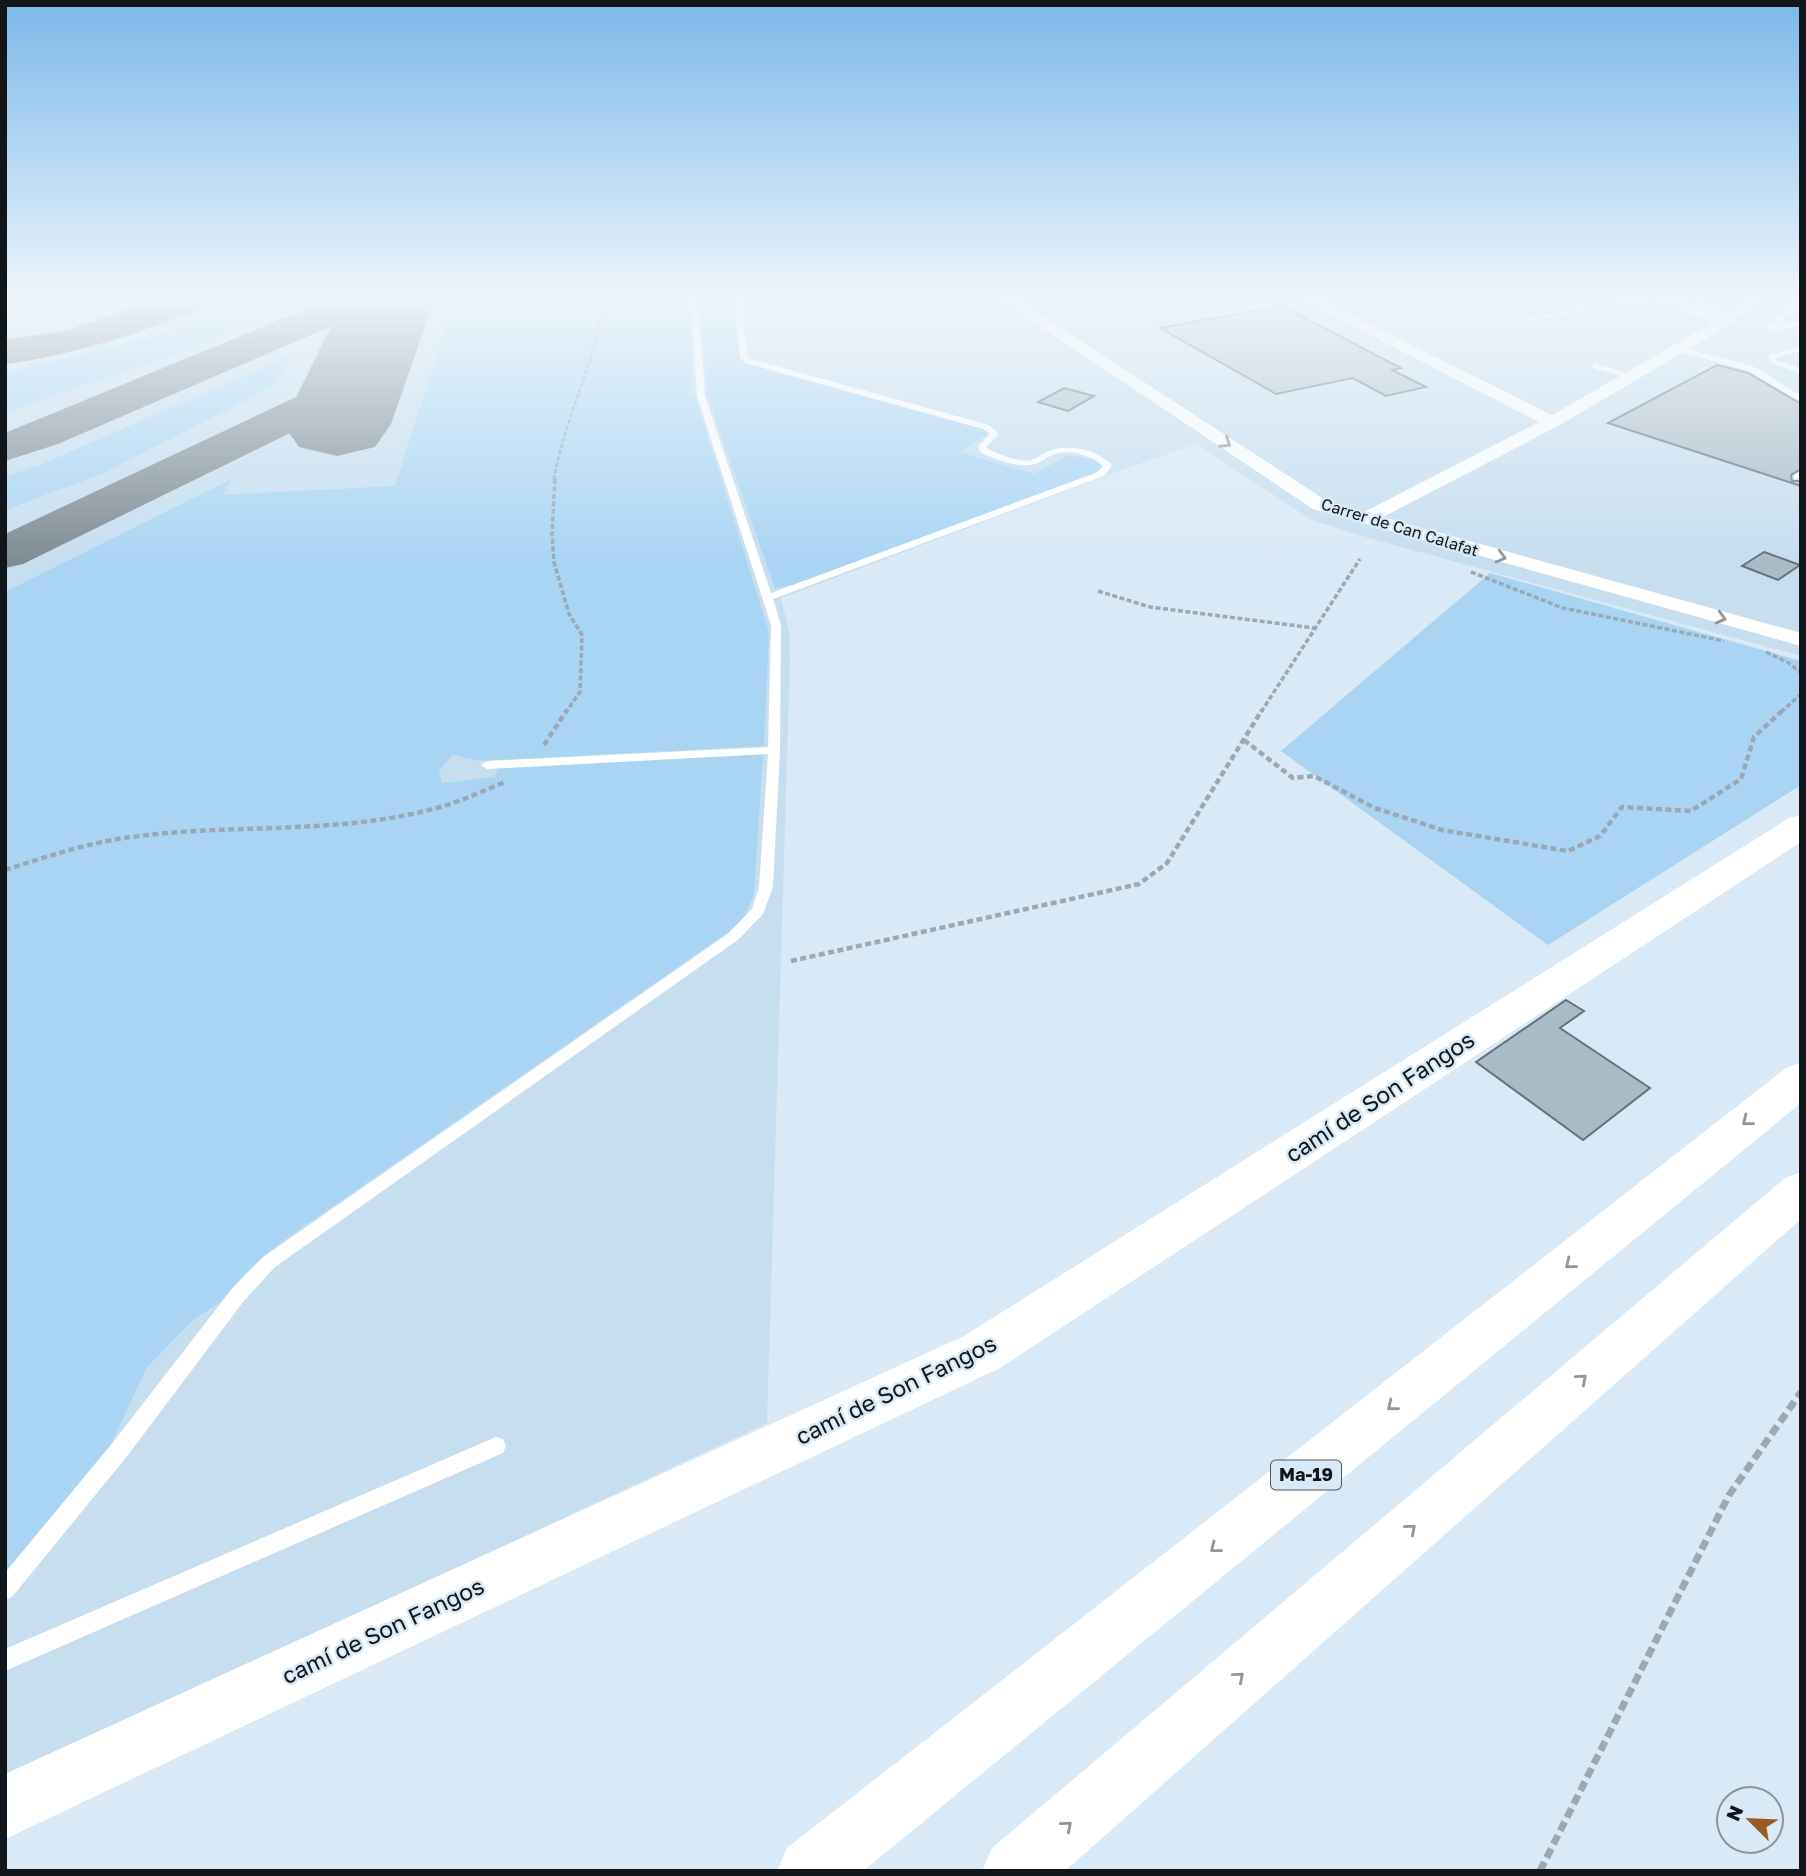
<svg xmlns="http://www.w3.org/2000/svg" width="1806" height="1876" font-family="'Golos Text',sans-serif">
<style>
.built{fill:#c7deef}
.green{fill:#a9d5f3}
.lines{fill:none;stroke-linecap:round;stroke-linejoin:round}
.taxiway{fill:#808c94;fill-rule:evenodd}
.runway{fill:#808c94;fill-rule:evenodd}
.building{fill:#abbbc6;stroke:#63727c;stroke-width:2}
.path-far3{stroke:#9ca9b2;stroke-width:2.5;stroke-dasharray:4.5 2;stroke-linecap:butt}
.path-far2{stroke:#9ca9b2;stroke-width:3.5;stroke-dasharray:5 2.5;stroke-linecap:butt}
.path-far1{stroke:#9ca9b2;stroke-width:4.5;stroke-dasharray:6 3.5;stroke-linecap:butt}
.path{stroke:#9ca9b2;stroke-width:7;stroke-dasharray:10 5;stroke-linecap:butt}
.lane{fill:#fff;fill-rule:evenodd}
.street{fill:#fff;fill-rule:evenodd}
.secondary{fill:#fff;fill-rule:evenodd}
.highway{fill:#fff;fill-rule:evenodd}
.oneway{stroke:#939698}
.labels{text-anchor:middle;stroke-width:5;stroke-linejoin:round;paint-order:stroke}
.far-street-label{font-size:16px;fill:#10161a;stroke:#d9e9f5}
.shield{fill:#d9e9f5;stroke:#4c555c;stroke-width:2}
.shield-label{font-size:18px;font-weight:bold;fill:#10161a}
.near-street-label{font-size:23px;fill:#10161a;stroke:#d9e9f5}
</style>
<rect width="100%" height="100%" fill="#d9e9f5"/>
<!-- built -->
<polygon class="built" points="5,298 1801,298 1801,656 1372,539 1312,520 1197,444 1135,465 781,598 789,631 790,658 767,1423 5,1778"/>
<!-- green -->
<g class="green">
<polygon points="53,298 124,298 79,312 65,315 48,312"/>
<polygon points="249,298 302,298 192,349 5,412 5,373 152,337"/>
<path d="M455 298H688L693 389 769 632 764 746 482 761 453 755 439 770 442 783C461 782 477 778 495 777L498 768 504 766 763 754 754 894 745 915 727 933 280 1243 245 1273 219 1303 192 1321 147 1367 110 1446 5 1572V592L232 479 222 495 395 486Z"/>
<polygon points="700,298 733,298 741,358 745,363 981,428 987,432 986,435 961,452 1034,474 1068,455 1097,460 1102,467 1093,474 796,584 775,588 707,395"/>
<polygon points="292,355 276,384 268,389 102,474 5,510 5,477 42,464"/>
<polygon points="1490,573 1801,661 1801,785 1548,945 1281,751"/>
</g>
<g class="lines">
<!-- taxiway -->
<g class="taxiway">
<path d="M162 298H213L208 306C142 332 76 355 5 364V340L68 330Z"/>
<polygon points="333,298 383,298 378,306 58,444 5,461 5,433"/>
<polygon points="357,364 371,367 377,376 371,385 341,408 23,564 5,568 5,534 311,390 343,367"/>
</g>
<!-- runway -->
<polygon class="runway" points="345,298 435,298 391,424 375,447 337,456 299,447 283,424"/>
</g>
<!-- building -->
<g class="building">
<polygon points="1282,306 1401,368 1392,370 1426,387 1386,396 1353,378 1276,394 1160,328"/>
<polygon points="1717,365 1748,373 1801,404 1801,469 1791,475 1792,481 1801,481 1801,486 1608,423"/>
<polygon points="1064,388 1094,396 1068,411 1038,402"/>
<polygon points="1764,552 1800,565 1778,580 1742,566"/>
<polygon points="1566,1000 1584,1011 1560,1028 1650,1088 1583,1140 1476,1062"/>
</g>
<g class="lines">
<!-- path-far3 -->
<path class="path-far3" d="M554 480C564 417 597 362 603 298"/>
<!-- path-far2 -->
<g class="path-far2">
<polyline points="555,479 552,534 554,562 569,614 582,635 580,692 566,712"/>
<polyline points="1471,572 1563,608 1724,641"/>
<polyline points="1098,591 1150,607 1314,628"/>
<polyline points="1766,652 1789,663 1801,673"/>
<polyline points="1261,712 1360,559"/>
<polyline points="1781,712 1801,694"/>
</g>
<!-- path-far1 -->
<g class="path-far1">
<polyline points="1244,740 1293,778 1314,776 1375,808 1442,830 1568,851 1600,836 1622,807 1691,811 1741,779 1754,737 1783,710"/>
<polyline points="544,745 567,710"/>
<path d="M5 870C49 856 93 841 139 836 234 824 331 834 425 811 453 805 478 793 505 782"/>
<polyline points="791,961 1139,884 1167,863 1262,710"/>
</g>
<!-- path -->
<polyline class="path" points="1540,1871 1729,1495 1801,1392"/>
<!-- lane -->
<g class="lane">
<path d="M691 298H698L705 396 771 593 1098 472 1103 466C1092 456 1071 449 1055 454 1046 457 1040 464 1030 465 1014 467 996 459 981 453L978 446 990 434 983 429 745 363 740 358 733 298H740L748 357 751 359 989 425 999 434 987 446 988 449C1000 454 1017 463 1031 460 1038 458 1044 452 1051 450 1070 444 1100 450 1112 466L1104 476 773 599 781 625 780 750 773 887 763 914 739 939 275 1267 243 1302 128 1455 12 1597 5 1600V1573L114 1441 231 1290 263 1257 729 933 752 909 759 887 768 754 487 769 481 765 487 761 768 747 771 625 697 396Z"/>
<polygon points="1643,298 1661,298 1529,321 1525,319"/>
<polygon points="1699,298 1707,298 1704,301 1734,318 1727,320 1697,302"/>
<polygon points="1798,300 1801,300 1801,306 1776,326 1801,320 1801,324 1778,331 1768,329 1768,325"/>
<polygon points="1801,346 1801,351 1776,358 1777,361 1801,369 1801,374 1769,362 1769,355"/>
<polygon points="1680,347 1755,367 1801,396 1801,402 1749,371 1677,351 1676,349"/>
<polygon points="1596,364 1635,375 1636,377 1632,379 1593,368 1592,366"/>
<polygon points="1801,471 1801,478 1794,479 1794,475"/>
<polygon points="496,1437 503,1439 506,1446 503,1453 5,1671 5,1649"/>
</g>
<!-- street -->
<polygon class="street" points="998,298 1015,298 1327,501 1364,512 1539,422 1298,298 1317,298 1552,415 1712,323 1657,298 1677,298 1722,317 1747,298 1763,298 1728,326 1558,426 1383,517 1801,633 1801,646 1313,509"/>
<!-- secondary -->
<polygon class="secondary" points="1801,815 1801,842 1000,1368 5,1839 5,1774 964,1336 1789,818"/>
<!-- highway -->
<g class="highway">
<polygon points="1801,1063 1801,1103 863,1871 777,1871 787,1848 1786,1068"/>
<polygon points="1801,1172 1801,1219 1065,1871 982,1871 992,1848 1785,1178"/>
</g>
</g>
<!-- one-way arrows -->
<defs><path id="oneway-chevron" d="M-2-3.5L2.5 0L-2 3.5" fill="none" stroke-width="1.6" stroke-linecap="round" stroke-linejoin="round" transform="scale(1.75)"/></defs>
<g class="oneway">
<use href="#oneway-chevron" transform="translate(1226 443) rotate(33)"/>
<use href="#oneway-chevron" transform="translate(1501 557) rotate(15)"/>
<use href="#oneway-chevron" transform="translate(1721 618) rotate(15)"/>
<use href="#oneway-chevron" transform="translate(1747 1121) rotate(141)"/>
<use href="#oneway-chevron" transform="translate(1570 1264) rotate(141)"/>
<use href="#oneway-chevron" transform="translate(1582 1379) rotate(-41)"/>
<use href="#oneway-chevron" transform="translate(1392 1406) rotate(141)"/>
<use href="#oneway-chevron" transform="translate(1411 1529) rotate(-41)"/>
<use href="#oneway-chevron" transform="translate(1215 1548) rotate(142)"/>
<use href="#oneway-chevron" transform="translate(1239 1677) rotate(-41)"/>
<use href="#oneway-chevron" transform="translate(1067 1826) rotate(-41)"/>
</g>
<!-- sky -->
<linearGradient id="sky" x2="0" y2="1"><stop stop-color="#7ab8ea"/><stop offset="0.53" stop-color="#eef5fa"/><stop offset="1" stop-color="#eef5fa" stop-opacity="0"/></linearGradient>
<rect width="1806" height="561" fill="url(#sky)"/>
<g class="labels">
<!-- far-street labels -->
<g class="far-street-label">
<text transform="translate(1400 527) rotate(17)" y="6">Carrer de Can Calafat</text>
</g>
<!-- shield labels -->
<rect class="shield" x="1271" y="1460.5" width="70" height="29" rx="5"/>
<g class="shield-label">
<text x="1306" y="1481">Ma-19</text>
</g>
<!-- near-street labels -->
<g class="near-street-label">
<text transform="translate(1380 1097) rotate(-33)" y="8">camí de Son Fangos</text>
<text transform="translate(896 1390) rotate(-26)" y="8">camí de Son Fangos</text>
<text transform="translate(383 1631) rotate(-25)" y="8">camí de Son Fangos</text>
</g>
</g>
<!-- border -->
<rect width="1806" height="1876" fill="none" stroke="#10161a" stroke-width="14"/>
<!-- north arrow -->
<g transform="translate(1750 1820) rotate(294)"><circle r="33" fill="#d9e9f5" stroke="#89959d" stroke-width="2"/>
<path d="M0-5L12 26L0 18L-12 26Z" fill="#995b21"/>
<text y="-10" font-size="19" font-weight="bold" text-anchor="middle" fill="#10161a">N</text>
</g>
</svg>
